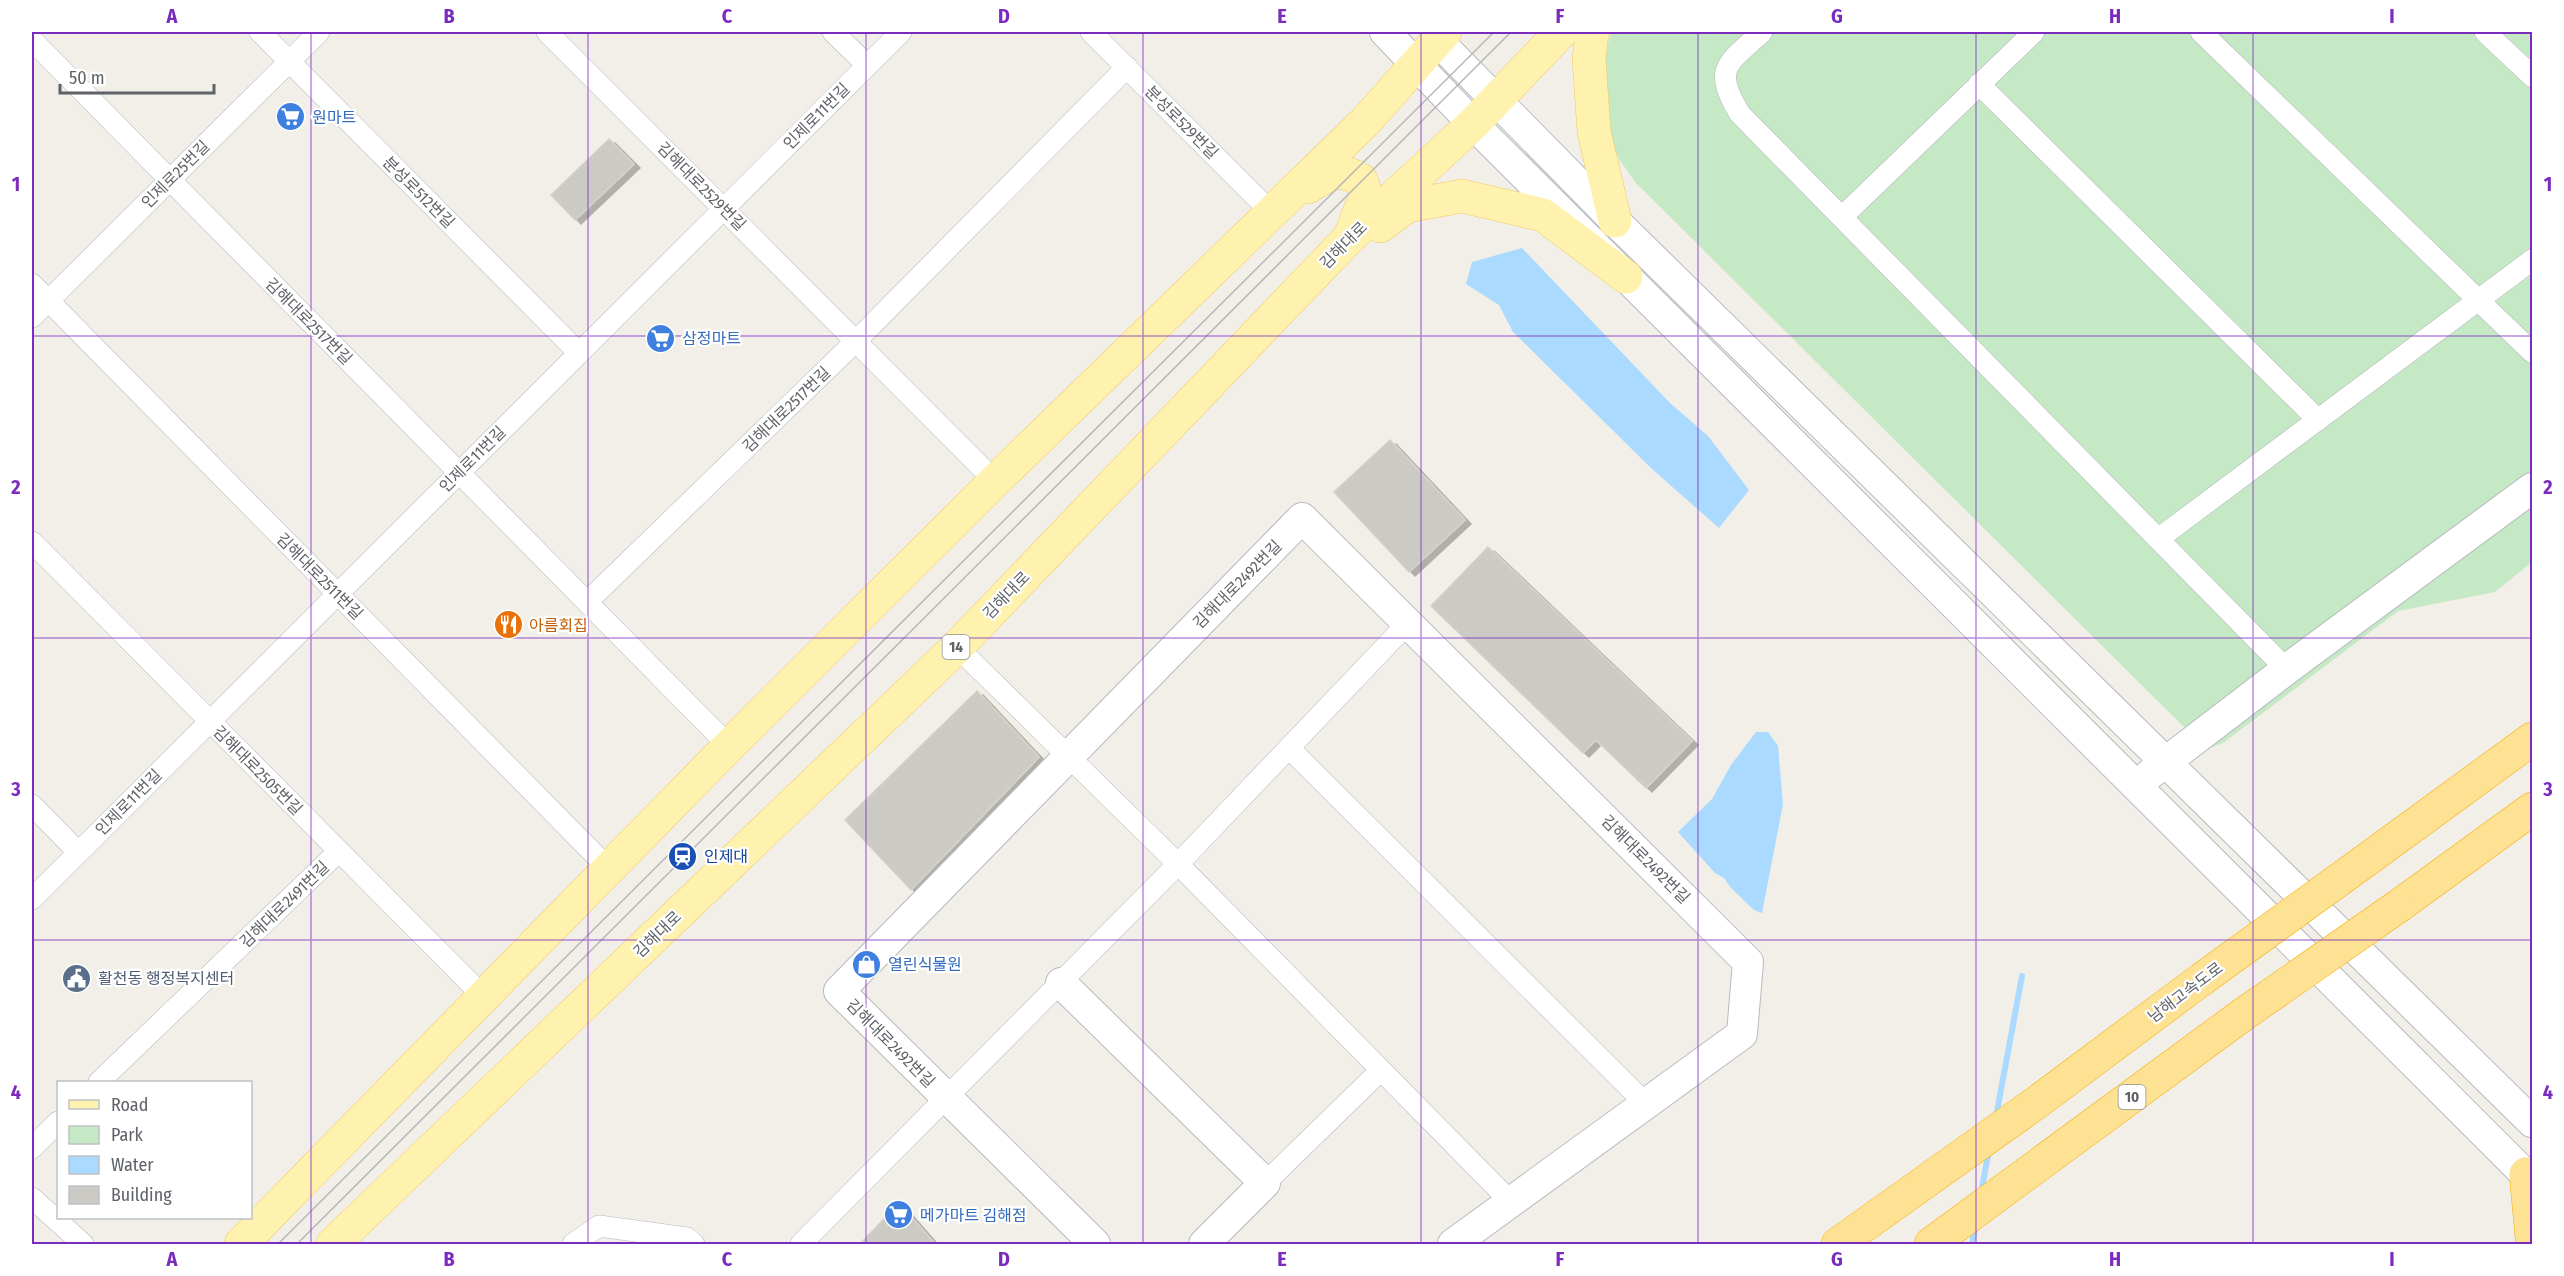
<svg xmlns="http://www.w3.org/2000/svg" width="2564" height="1276" font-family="'Fira Sans Condensed','Noto Sans KR',sans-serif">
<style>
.green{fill:#c5e8c5}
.water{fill:#aadaff}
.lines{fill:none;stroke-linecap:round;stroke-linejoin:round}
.stream{stroke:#aadaff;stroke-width:6}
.building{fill:#cccac5;stroke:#d6d1c6;stroke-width:1.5;filter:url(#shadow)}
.street-casing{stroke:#b5b8bc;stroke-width:22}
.secondary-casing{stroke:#b6babf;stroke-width:32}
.primary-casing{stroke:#f2c960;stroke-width:34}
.highway-casing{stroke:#f9ab00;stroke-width:34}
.street{stroke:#fff;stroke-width:21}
.secondary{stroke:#fff;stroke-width:30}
.primary{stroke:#fff2af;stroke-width:33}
.highway{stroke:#fde293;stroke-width:33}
.tram{stroke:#b6b7b8;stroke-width:1.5}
.highway-bridge-casing{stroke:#f9ab00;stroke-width:34;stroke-linecap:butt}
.highway-bridge{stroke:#fde293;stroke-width:33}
.grid{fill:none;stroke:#7b2cbf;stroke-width:1.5;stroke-opacity:0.55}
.labels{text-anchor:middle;stroke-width:4.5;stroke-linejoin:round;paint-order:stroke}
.shield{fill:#fff;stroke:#8f9295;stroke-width:1.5}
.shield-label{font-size:15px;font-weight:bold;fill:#5f6368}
.street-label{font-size:16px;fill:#5f6368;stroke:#fff}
.shop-label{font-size:16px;fill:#366cbe;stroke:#fff;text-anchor:start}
.food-label{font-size:16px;fill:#c56008;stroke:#fff;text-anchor:start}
.transit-label{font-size:16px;fill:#164399;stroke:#fff;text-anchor:start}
.service-label{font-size:16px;fill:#4e5e75;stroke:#fff;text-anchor:start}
.neatline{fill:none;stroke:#7b2cbf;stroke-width:2}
.grid-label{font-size:20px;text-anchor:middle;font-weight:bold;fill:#7b2cbf}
</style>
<defs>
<filter id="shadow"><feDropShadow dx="6" dy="4" stdDeviation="0" flood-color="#0004"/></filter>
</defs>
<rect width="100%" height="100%" fill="#f1efe8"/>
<!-- green -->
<g class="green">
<polygon points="1611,32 2532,32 2532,482 2189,732 1636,183 1619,159 1599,114 1599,79"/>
<polygon points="2532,496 2532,562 2495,592 2398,611 2223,743 2212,747 2208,741"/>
</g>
<!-- water -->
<g class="water">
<polygon points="1522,248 1670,403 1708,436 1749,490 1719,528 1652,469 1513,332 1499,305 1466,284 1472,262"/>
<polygon points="1756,732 1768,732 1778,746 1783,804 1762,913 1754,910 1731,888 1724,878 1715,873 1678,832 1712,799 1731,765"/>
</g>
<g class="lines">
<!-- stream -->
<g class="stream">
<polyline points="1996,1117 2022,976"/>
<polyline points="1981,1193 1989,1150"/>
<polyline points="1972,1244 1975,1227"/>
</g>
</g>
<!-- building -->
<g class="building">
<polygon points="609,139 634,164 575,220 551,195"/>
<polygon points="1390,440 1465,520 1409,572 1334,492"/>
<polygon points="1488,547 1692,741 1646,788 1596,740 1583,753 1431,606"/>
<polygon points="977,691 1039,757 911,890 845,820"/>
<polygon points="899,1203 936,1245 859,1245"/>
</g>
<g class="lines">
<defs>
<g id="street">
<polyline points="260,32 579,353"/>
<polyline points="547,32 995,481"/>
<polyline points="833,32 867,65"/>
<polyline points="1091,32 1272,213"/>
<path d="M1762 32C1727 64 1712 68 1740 114L2287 670"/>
<polyline points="2201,32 2532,352"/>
<polyline points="2485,32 2532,76"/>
<polyline points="32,40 729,746"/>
<polyline points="1979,84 2318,420"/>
<polyline points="1842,217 2034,32"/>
<polyline points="32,284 609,869"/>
<polyline points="32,317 319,32"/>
<polyline points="2158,539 2532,260"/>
<polyline points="32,542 484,997"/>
<polyline points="587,602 856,341 1127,67"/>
<polyline points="1409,622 1178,864 1511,1202"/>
<polyline points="1289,748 1646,1104"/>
<polyline points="32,805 78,852"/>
<polyline points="32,899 901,32"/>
<polyline points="99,1082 339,851"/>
<polyline points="32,1148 58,1122"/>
<polyline points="1265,1183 1380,1071"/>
<polyline points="32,1198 83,1244"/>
<polyline points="573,1244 599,1226 687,1238 694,1244"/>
<polyline points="801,1244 1178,864 957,647"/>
</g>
<g id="secondary">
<polyline points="1385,32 1473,124 2532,1181"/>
<polyline points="1437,40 1615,221 2532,1122"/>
<polyline points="2150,774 2295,663 2532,488"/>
<polyline points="1061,983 1265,1183 1204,1244"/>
<polyline points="1095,1244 839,991 1302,518 1748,962 1742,1034 1453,1244"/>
</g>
<g id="primary">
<polyline points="1592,32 1589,59 1594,132 1615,221"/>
<path d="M1308 187C1329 174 1338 166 1361 180L1366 195 1351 234"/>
<polyline points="1380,226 1407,206 1462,196 1543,215 1626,277"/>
<polyline points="241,1244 729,746 995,481 1365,122 1445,32"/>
<polyline points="333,1244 957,647 1349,238 1473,124 1561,32"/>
</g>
<g id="highway">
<polyline points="2365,861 2532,739"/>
<polyline points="2400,905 2532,809"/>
<polyline points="2526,1174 2532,1238"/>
<polyline points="1838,1244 2040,1100 2202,979"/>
<polyline points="1931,1244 2241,1016"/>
</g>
</defs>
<!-- street casing -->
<use href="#street" class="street-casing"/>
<!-- secondary casing -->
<use href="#secondary" class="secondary-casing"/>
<!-- primary casing -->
<use href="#primary" class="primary-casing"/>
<!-- highway casing -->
<use href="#highway" class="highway-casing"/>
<!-- street -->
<use href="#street" class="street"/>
<!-- secondary -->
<use href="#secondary" class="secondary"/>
<!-- primary -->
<use href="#primary" class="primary"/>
<!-- highway -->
<use href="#highway" class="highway"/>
<!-- tram -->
<g class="tram">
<polyline points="278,1244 1494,32"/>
<polyline points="297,1244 1511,32"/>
</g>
<defs>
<g id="highway-bridge">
<polyline points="2202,979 2365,861"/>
<polyline points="2241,1016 2400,905"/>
</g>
</defs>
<!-- highway-bridge casing -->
<use href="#highway-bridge" class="highway-bridge-casing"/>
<!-- highway-bridge -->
<use href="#highway-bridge" class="highway-bridge"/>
</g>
<!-- grid -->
<path class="grid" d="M311 32V1244M588 32V1244M866 32V1244M1143 32V1244M1421 32V1244M1698 32V1244M1976 32V1244M2253 32V1244M32 336H2532M32 638H2532M32 940H2532"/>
<!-- icons -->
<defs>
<symbol id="supermarket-disc" viewBox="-11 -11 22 22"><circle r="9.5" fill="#3f7fe0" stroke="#fff"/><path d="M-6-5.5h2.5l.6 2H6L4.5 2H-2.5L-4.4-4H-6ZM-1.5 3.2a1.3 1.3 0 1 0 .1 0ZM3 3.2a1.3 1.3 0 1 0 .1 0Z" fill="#fff"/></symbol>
<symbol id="restaurant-disc" viewBox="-11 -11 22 22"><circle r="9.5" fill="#e8710a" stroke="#fff"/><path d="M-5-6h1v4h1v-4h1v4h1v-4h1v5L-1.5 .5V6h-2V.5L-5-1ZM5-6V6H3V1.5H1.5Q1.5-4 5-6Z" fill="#fff"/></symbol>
<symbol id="station-disc" viewBox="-11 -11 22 22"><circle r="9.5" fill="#1a4fb4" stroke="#fff"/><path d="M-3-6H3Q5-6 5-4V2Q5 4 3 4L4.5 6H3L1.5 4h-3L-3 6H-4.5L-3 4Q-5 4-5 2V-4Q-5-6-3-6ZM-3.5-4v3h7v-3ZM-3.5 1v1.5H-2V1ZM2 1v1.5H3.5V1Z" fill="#fff"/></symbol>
<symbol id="shop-disc" viewBox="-11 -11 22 22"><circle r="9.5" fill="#3f7fe0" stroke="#fff"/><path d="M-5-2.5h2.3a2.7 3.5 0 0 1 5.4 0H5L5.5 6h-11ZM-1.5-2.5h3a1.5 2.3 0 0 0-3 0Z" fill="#fff"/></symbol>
<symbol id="civic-disc" viewBox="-11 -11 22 22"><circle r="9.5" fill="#5c6f8a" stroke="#fff"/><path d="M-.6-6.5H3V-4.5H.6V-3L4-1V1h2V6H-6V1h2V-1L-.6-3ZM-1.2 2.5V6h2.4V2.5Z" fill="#fff"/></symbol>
</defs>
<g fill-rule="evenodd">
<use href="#supermarket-disc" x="274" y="100" width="33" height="33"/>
<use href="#supermarket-disc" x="644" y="322" width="33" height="33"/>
<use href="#restaurant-disc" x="492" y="608" width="33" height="33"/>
<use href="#station-disc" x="666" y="840" width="33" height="33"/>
<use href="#shop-disc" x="850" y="948" width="33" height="33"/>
<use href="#civic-disc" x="60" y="962" width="33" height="33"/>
<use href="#supermarket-disc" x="882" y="1198" width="33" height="33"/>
</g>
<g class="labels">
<!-- shield labels -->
<g class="shield">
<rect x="942.5" y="635" width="27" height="24" rx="4.5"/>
<rect x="2118.5" y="1085" width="27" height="24" rx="4.5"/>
</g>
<g class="shield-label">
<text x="956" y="652">14</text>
<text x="2132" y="1102">10</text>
</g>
<!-- street labels -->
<g class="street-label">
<text transform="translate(816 116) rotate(-45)" y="6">인제로11번길</text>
<text transform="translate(1182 122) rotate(45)" y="6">분성로529번길</text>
<text transform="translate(175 174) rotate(-45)" y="6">인제로25번길</text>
<text transform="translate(702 186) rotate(45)" y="6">김해대로2529번길</text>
<text transform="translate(419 192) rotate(45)" y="6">분성로512번길</text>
<text transform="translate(1343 245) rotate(-45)" y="6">김해대로</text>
<text transform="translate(309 321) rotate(45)" y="6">김해대로2517번길</text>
<text transform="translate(786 409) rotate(-44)" y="6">김해대로2517번길</text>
<text transform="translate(472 459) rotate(-45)" y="6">인제로11번길</text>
<text transform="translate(320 576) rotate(45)" y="6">김해대로2511번길</text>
<text transform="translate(1237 584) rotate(-45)" y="6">김해대로2492번길</text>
<text transform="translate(1006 595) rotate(-46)" y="6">김해대로</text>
<text transform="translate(258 770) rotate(45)" y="6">김해대로2505번길</text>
<text transform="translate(128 802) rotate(-45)" y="6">인제로11번길</text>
<text transform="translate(1646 859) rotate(45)" y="6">김해대로2492번길</text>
<text transform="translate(284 904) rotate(-44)" y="6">김해대로2491번길</text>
<text transform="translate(657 934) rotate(-44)" y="6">김해대로</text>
<text transform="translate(2185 992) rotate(-37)" y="6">남해고속도로</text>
<text transform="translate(891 1043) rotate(45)" y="6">김해대로2492번길</text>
</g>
<!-- shop labels -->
<g class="shop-label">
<text x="312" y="123">원마트</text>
<text x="682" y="344">삼정마트</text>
<text x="888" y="970">열린식물원</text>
<text x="920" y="1221">메가마트 김해점</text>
</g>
<!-- food labels -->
<g class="food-label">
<text x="529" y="631">아름회집</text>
</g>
<!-- transit labels -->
<g class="transit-label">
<text x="704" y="862">인제대</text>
</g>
<!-- service labels -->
<g class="service-label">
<text x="98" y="984">활천동 행정복지센터</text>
</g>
</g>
<!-- border -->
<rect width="2564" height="1276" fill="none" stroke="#ffffff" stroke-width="66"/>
<!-- legend -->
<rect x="57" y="1081" width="195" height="138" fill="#ffffff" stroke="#bfc1c3" stroke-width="1.5"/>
<rect x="69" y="1100" width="30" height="9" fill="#fff2af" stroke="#bfc1c3" stroke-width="1.5"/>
<text x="111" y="1111" font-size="18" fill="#5f6368">Road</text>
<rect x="69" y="1126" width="30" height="18" fill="#c5e8c5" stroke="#bfc1c3" stroke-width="1.5"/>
<text x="111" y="1141" font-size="18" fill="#5f6368">Park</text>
<rect x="69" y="1156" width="30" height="18" fill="#aadaff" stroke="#bfc1c3" stroke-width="1.5"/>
<text x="111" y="1171" font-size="18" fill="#5f6368">Water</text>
<rect x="69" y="1186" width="30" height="18" fill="#cccac5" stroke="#bfc1c3" stroke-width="1.5"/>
<text x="111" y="1201" font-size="18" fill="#5f6368">Building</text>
<!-- scale -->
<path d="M60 84v9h154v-9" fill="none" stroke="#5f6368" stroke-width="3"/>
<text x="69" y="84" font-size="18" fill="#5f6368" stroke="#ffffff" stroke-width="4.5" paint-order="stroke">50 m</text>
<rect x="33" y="33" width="2498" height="1210" class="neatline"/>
<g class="grid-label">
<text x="172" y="23">A</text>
<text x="449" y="23">B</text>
<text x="727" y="23">C</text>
<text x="1004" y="23">D</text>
<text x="1282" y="23">E</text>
<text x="1560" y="23">F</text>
<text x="1837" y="23">G</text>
<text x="2115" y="23">H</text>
<text x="2392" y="23">I</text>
<text x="16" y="191">1</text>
<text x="2548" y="191">1</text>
<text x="16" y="494">2</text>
<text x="2548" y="494">2</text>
<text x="16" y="796">3</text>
<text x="2548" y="796">3</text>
<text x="16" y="1099">4</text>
<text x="2548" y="1099">4</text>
<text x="172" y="1266">A</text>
<text x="449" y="1266">B</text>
<text x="727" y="1266">C</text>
<text x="1004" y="1266">D</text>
<text x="1282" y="1266">E</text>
<text x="1560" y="1266">F</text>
<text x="1837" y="1266">G</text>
<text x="2115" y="1266">H</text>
<text x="2392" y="1266">I</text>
</g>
</svg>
